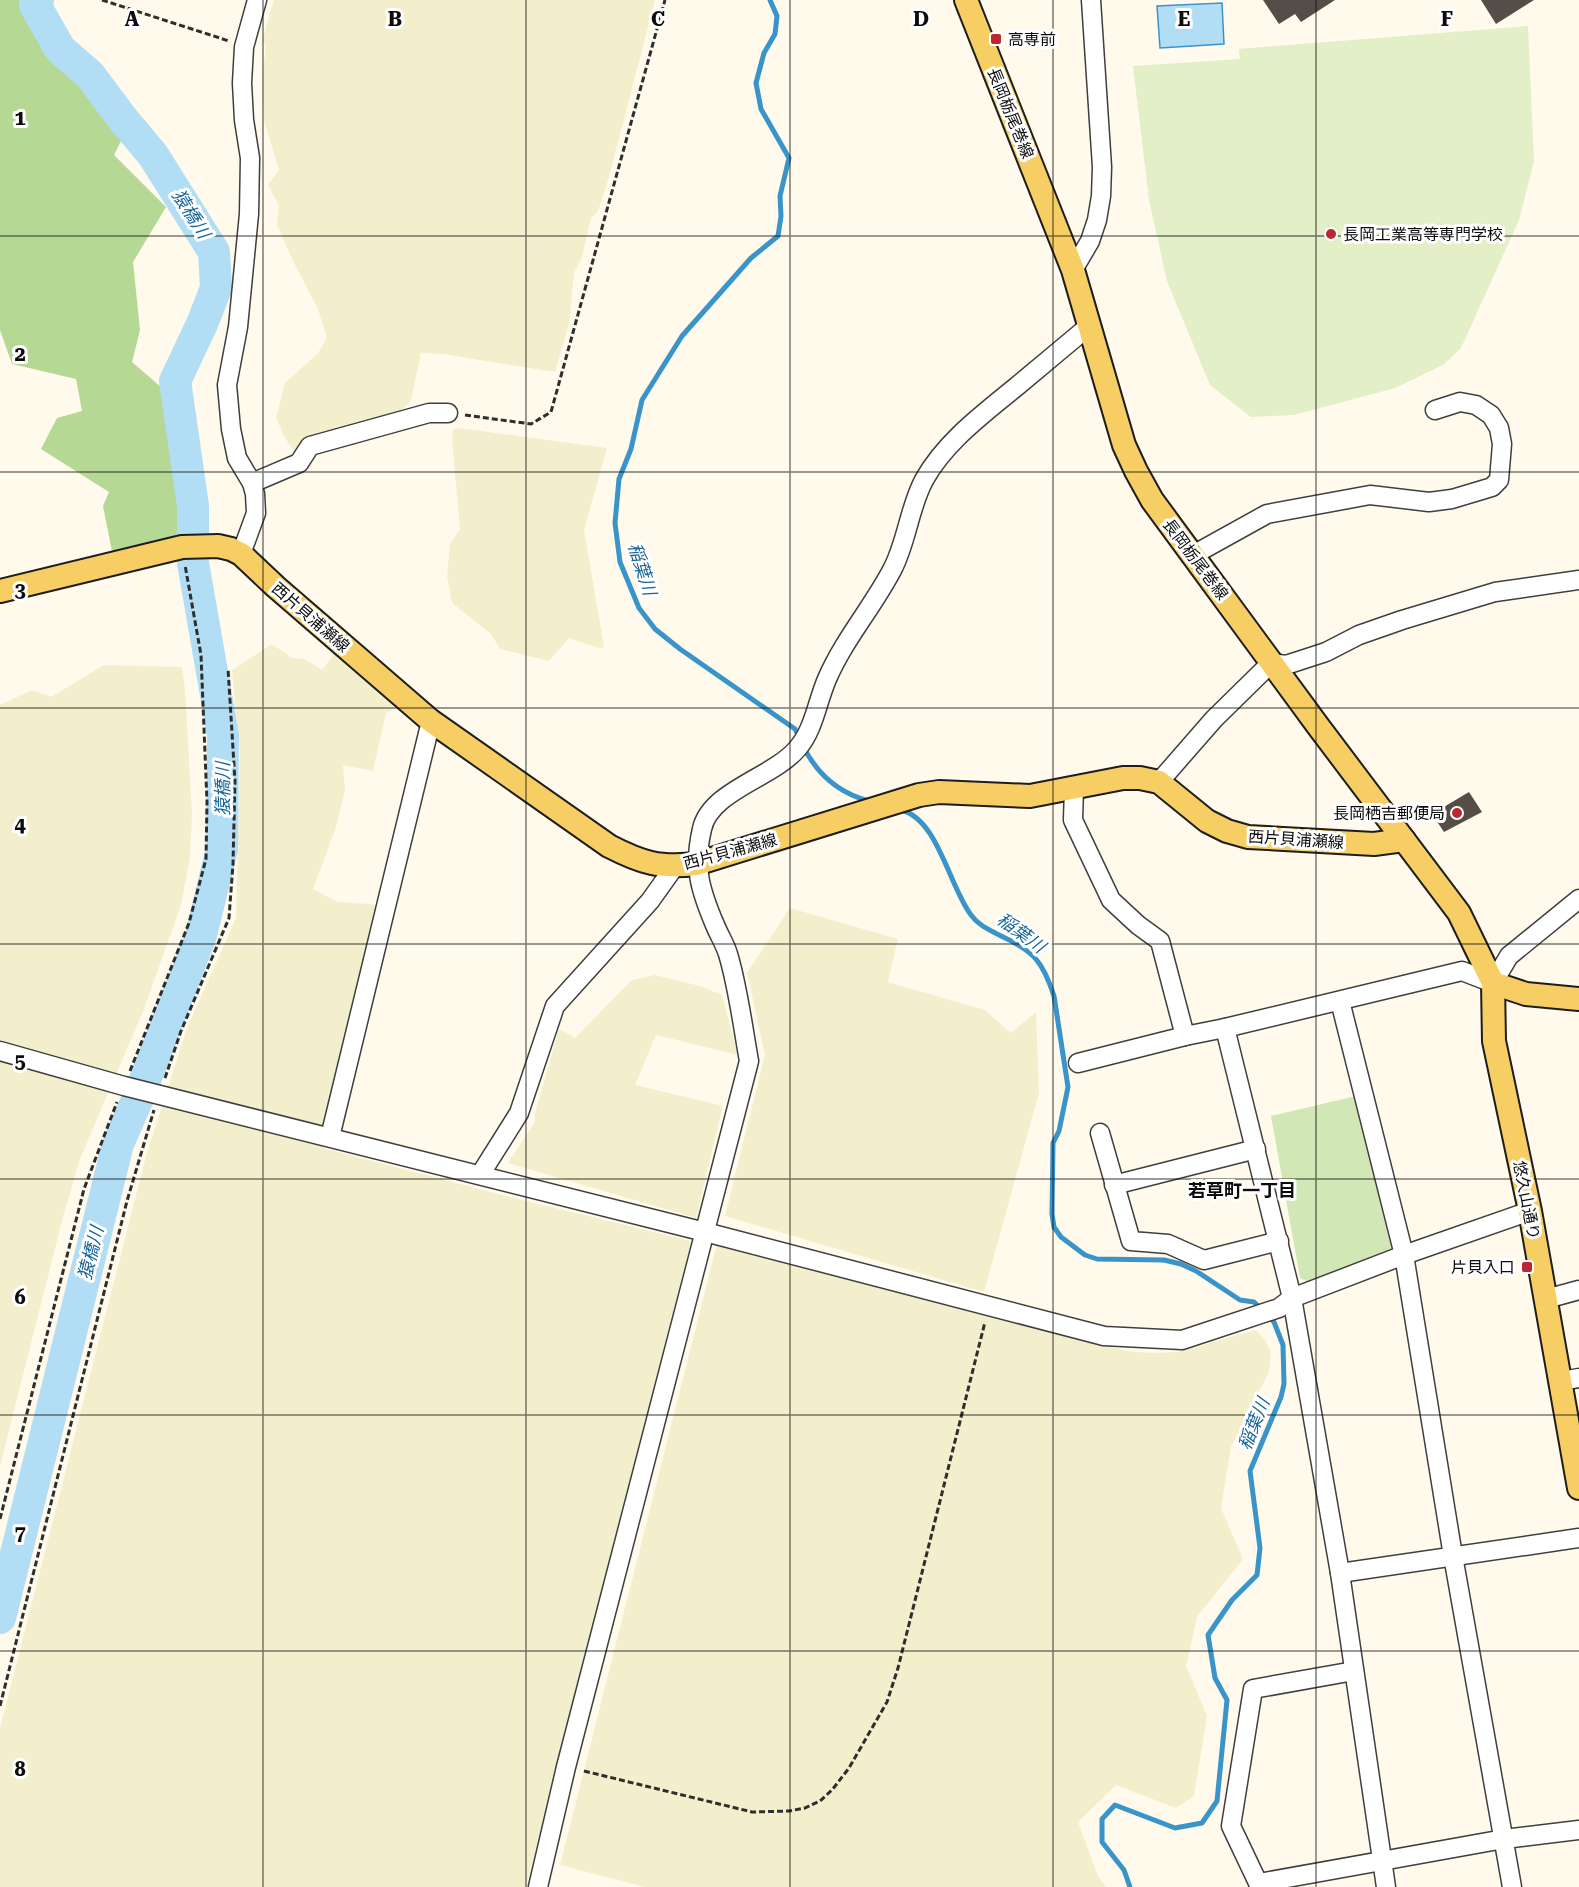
<svg xmlns="http://www.w3.org/2000/svg" width="1579" height="1887" font-family="'Roboto Serif','Noto Sans JP',serif">
<style>
.farmland{fill:#f3efcc}
.green{fill:#d1e8b6}
.forest{fill:#b5d895}
.pitch{fill:#e2efc7}
.water{fill:#b1ddf5;stroke:#3994ca;stroke-width:1.5}
.lines{fill:none;stroke-linecap:round;stroke-linejoin:round}
.stream{stroke:#3994ca;stroke-width:5}
.river{stroke:#b1ddf5;stroke-width:32}
.building{fill:#544d48}
.minor-casing{stroke:#3f3f3f;stroke-width:21}
.major-casing{stroke:#1d1d1d;stroke-width:26}
.path{stroke:#2e2e2e;stroke-width:3;stroke-dasharray:6 3;stroke-linecap:butt}
.minor{stroke:#fff;stroke-width:18}
.major{stroke:#f6ce64;stroke-width:22}
.grid{fill:none;stroke:#0c0c0c;stroke-width:1.5;stroke-opacity:0.55}
.poi-dot{fill:#b82732;stroke:#fff;stroke-width:2}
.labels{text-anchor:middle;stroke-width:6;stroke-linejoin:round;paint-order:stroke}
.poi-label{font-size:16px;fill:#0c0c0c;stroke:#fff;text-anchor:start}
.street-label{font-size:16px;fill:#0c0c0c;stroke:#fff}
.water-label{font-size:18px;font-style:italic;fill:#18659a;stroke:#fff}
.neighbourhood-label{font-size:18px;font-weight:bold;fill:#0c0c0c;stroke:#fff}
.grid-label{font-size:20px;text-anchor:middle;font-weight:bold;fill:#0c0c0c;stroke:#fff;stroke-width:6;stroke-linejoin:round;paint-order:stroke}
</style>
<rect width="100%" height="100%" fill="#fffaeb"/>
<!-- farmland -->
<g class="farmland">
<polygon points="274,0 655,0 609,177 598,211 591,218 582,257 574,273 569,324 555,372 443,354 421,353 411,400 404,408 390,416 296,454 285,438 276,418 285,383 318,353 327,338 318,309 293,261 277,225 279,206 268,185 279,170 264,120 262,79 266,46 262,41"/>
<polygon points="459,428 607,448 584,530 604,647 599,648 569,638 549,661 500,649 491,634 452,603 447,576 450,544 460,529 452,440 453,430"/>
<polygon points="272,644 292,658 304,659 322,670 336,651 395,702 393,710 386,713 373,771 343,765 345,790 336,827 313,889 338,902 370,904 380,907 323,1148 506,1196 691,1241 526,1887 0,1887 0,1728 146,1156 187,1028 236,918 240,755 232,670"/>
<polygon points="104,665 182,667 185,689 192,814 190,857 181,905 144,1009 80,1159 63,1217 0,1466 0,705 32,690 51,697"/>
<polygon points="790,908 898,939 888,982 985,1010 1011,1033 1036,1012 1039,1093 984,1292 725,1216 765,1055 747,973"/>
<polygon points="655,975 700,986 722,995 738,1055 656,1035 635,1085 723,1106 696,1218 508,1163 535,1122 535,1113 559,1029 575,1038 632,980"/>
<polygon points="717,1244 1127,1351 1151,1353 1178,1352 1256,1330 1263,1337 1271,1352 1269,1372 1231,1447 1221,1508 1243,1559 1197,1617 1186,1666 1207,1716 1194,1796 1176,1808 1116,1785 1078,1822 1098,1876 1106,1887 645,1887 560,1865"/>
</g>
<!-- green -->
<polygon class="green" points="1356,1096 1395,1250 1311,1283 1300,1278 1271,1116"/>
<!-- forest -->
<polygon class="forest" points="0,0 41,0 134,115 114,155 166,207 133,262 140,330 132,362 169,394 185,527 168,541 113,556 103,506 109,492 41,449 57,418 82,411 76,379 12,364 0,330"/>
<!-- pitch -->
<polygon class="pitch" points="1528,26 1534,161 1519,220 1461,348 1443,365 1395,388 1294,415 1251,417 1210,385 1167,281 1149,200 1133,66 1240,59 1239,49"/>
<!-- water -->
<polygon class="water" points="1222,3 1224,44 1160,48 1157,6"/>
<g class="lines">
<!-- stream -->
<g class="stream">
<polyline points="770,0 777,16 775,34 764,53 756,83 761,109 789,158 780,196 781,216 778,236 751,258 682,336 642,400 631,449 619,479 615,523 620,562 639,608 655,629 680,649 795,729 799,737"/>
<path d="M803 746C817 774 838 793 869 801"/>
<path d="M901 810C938 819 949 886 971 915 979 926 990 930 1001 936 1034 951 1043 962 1054 996L1068 1087 1059 1131 1053 1143 1052 1214 1054 1227 1061 1237 1085 1255 1097 1259 1164 1260 1181 1264 1196 1271 1240 1300 1254 1302 1261 1309"/>
<polyline points="1130,1887 1124,1870 1102,1842 1102,1819 1115,1805 1175,1828 1202,1823 1217,1801 1227,1700 1215,1678 1208,1635 1232,1600 1257,1575 1260,1548 1250,1471 1281,1397 1284,1384 1283,1345 1274,1322 1268,1316"/>
</g>
<!-- river -->
<polyline class="river" points="0,1618 118,1144 138,1098 201,935 222,849 223,735 193,563 193,506 175,381 202,324 216,288 214,252 153,155 122,118 90,75 60,49 35,5 38,0"/>
</g>
<!-- building -->
<g class="building">
<polygon points="1263,0 1335,0 1301,22 1295,14 1279,24"/>
<polygon points="1481,0 1534,0 1496,24"/>
<polygon points="1469,792 1482,812 1444,832 1432,814"/>
</g>
<g class="lines">
<defs>
<g id="minor">
<polyline points="1073,270 1090,241 1097,220 1101,196 1102,167 1091,0"/>
<polyline points="252,483 299,463 310,446 429,413 448,413"/>
<polyline points="241,554 256,513 255,494 252,483 237,458 231,429 227,385 238,327 249,214 250,158 244,120 242,83 244,47 257,0"/>
<polyline points="1193,555 1267,514 1370,495 1429,502 1452,499 1492,487 1499,480 1502,444 1499,428 1491,415 1476,405 1460,402 1435,410"/>
<polyline points="1159,782 1214,719 1271,663 1286,665 1326,652 1359,635 1402,620 1495,592 1579,580"/>
<polyline points="1074,788 1073,820 1111,900 1138,925 1160,941 1185,1036 1225,1028"/>
<polyline points="1340,1001 1404,1255 1453,1556 1512,1887"/>
<polyline points="0,1051 124,1086 705,1232 1104,1336 1182,1340 1279,1308 1292,1298 1404,1255 1530,1211"/>
<polyline points="1078,1063 1185,1036"/>
<polyline points="1100,1133 1131,1241 1168,1244 1204,1260 1279,1241"/>
<polyline points="330,1137 431,721"/>
<polyline points="480,1175 519,1113 555,1006 650,901 675,866"/>
<polyline points="1114,1185 1256,1149"/>
<polyline points="1546,1299 1579,1290"/>
<polyline points="1561,1381 1579,1378"/>
<polyline points="1340,1573 1579,1538"/>
<polyline points="1259,1883 1504,1839 1579,1830"/>
<path d="M538 1887 566 1767 749 1061C743 1028 738 987 728 954 725 944 719 935 715 925 700 890 693 867 702 829 710 791 772 778 797 749 814 730 817 702 827 679 845 638 872 608 892 570 907 542 909 508 924 480 945 442 983 414 1016 387 1040 367 1065 346 1089 326"/>
<polyline points="1260,1887 1231,1826 1253,1689 1354,1671"/>
<polyline points="1386,1887 1340,1573 1292,1298 1225,1028 1462,971 1493,983 1509,956 1579,899"/>
</g>
<g id="major">
<polyline points="966,0 1073,270 1124,445 1136,471 1152,500 1318,726 1459,913 1493,983 1526,994 1579,999"/>
<path d="M0 591 182 547 218 546 231 549 241 554 276 587 431 721 609 846C642 863 659 868 696 864L919 795 939 792 1030 796 1123 778H1140L1159 782 1207 821 1227 831 1248 837 1374 844 1404 840"/>
<polyline points="1493,983 1494,1041 1530,1211 1579,1488"/>
</g>
</defs>
<!-- minor casing -->
<use href="#minor" class="minor-casing"/>
<!-- major casing -->
<use href="#major" class="major-casing"/>
<!-- path -->
<g class="path">
<polyline points="102,0 229,41"/>
<polyline points="465,415 531,424 551,412 665,0"/>
<polyline points="130,1071 189,923 206,859 207,802 201,655 185,565"/>
<polyline points="165,1078 181,1031 229,918 233,864 235,781 228,668"/>
<polyline points="0,1519 84,1189 117,1102"/>
<polyline points="0,1706 127,1201 154,1110"/>
<polyline points="584,1771 752,1812 789,1811 805,1808 820,1801 832,1790 849,1768 887,1702 898,1668 985,1322"/>
</g>
<!-- minor -->
<use href="#minor" class="minor"/>
<!-- major -->
<use href="#major" class="major"/>
</g>
<!-- grid -->
<path class="grid" d="M263 0V1887M526 0V1887M790 0V1887M1053 0V1887M1316 0V1887M0 236H1579M0 472H1579M0 708H1579M0 944H1579M0 1179H1579M0 1415H1579M0 1651H1579"/>
<!-- markers -->
<g class="poi-dot">
<rect x="990" y="33" width="12" height="12" rx="3"/>
<circle cx="1331" cy="234" r="6"/>
<circle cx="1457" cy="813" r="6"/>
<rect x="1521" y="1261" width="12" height="12" rx="3"/>
</g>
<g class="labels">
<!-- poi labels -->
<g class="poi-label">
<text x="1008" y="45">高専前</text>
<text x="1343" y="240">長岡工業高等専門学校</text>
<text x="1445" y="819" text-anchor="end">長岡栖吉郵便局</text>
<text x="1515" y="1273" text-anchor="end">片貝入口</text>
</g>
<!-- street labels -->
<g class="street-label">
<text transform="translate(1011 113) rotate(68)" y="6">長岡栃尾巻線</text>
<text transform="translate(1196 559) rotate(53)" y="6">長岡栃尾巻線</text>
<text transform="translate(311 617) rotate(41)" y="6">西片貝浦瀬線</text>
<text transform="translate(1296 839) rotate(4)" y="6">西片貝浦瀬線</text>
<text transform="translate(730 851) rotate(-15)" y="6">西片貝浦瀬線</text>
<text transform="translate(1527 1200) rotate(79)" y="6">悠久山通り</text>
</g>
<!-- water labels -->
<g class="water-label">
<text transform="translate(191 214) rotate(58)" y="6">猿橋川</text>
<text transform="translate(642 569) rotate(72)" y="6">稲葉川</text>
<text transform="translate(223 789) rotate(-90)" y="6">猿橋川</text>
<text transform="translate(1021 933) rotate(36)" y="6">稲葉川</text>
<text transform="translate(91 1253) rotate(-76)" y="6">猿橋川</text>
<text transform="translate(1254 1424) rotate(-68)" y="6">稲葉川</text>
</g>
<!-- neighbourhood labels -->
<g class="neighbourhood-label">
<text x="1242" y="1197">若草町一丁目</text>
</g>
</g>
<g class="grid-label">
<text x="132" y="26">A</text>
<text x="395" y="26">B</text>
<text x="658" y="26">C</text>
<text x="921" y="26">D</text>
<text x="1184" y="26">E</text>
<text x="1447" y="26">F</text>
<text x="20" y="125">1</text>
<text x="20" y="361">2</text>
<text x="20" y="597">3</text>
<text x="20" y="832">4</text>
<text x="20" y="1068">5</text>
<text x="20" y="1304">6</text>
<text x="20" y="1540">7</text>
<text x="20" y="1776">8</text>
</g>
</svg>
